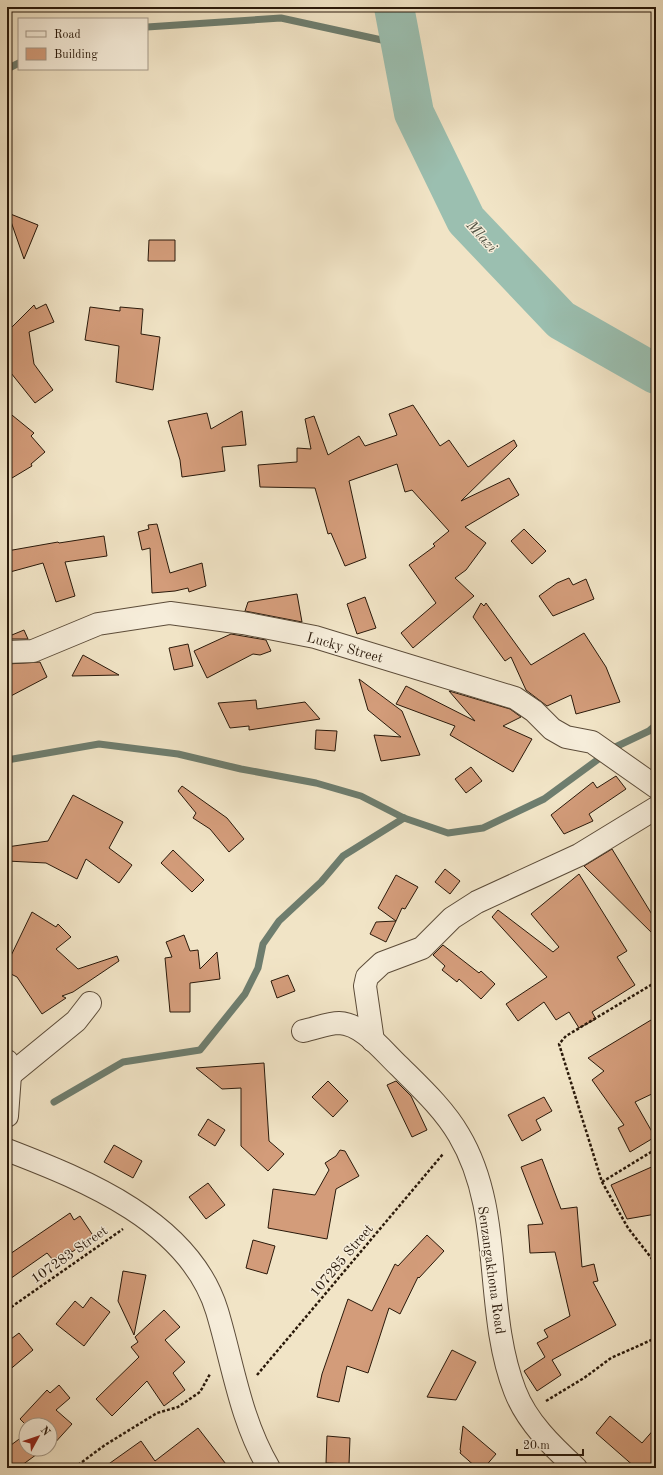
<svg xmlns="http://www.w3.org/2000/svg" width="663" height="1475" font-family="'Old Standard TT',serif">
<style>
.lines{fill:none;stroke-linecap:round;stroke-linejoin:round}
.stream{stroke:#6e7d6e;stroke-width:7}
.river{stroke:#9bbfb0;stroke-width:40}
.building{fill:#d39c7a;stroke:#2a190a}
.minor-casing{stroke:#5c4c39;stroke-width:24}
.path{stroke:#2a190a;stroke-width:2.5;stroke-dasharray:3 2;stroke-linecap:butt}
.minor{stroke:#f6edda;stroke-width:22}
.labels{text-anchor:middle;stroke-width:3;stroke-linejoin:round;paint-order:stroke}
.street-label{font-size:14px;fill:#2a190a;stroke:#f6edda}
.water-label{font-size:15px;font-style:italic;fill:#525344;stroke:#f6edda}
</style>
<rect width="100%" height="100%" fill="#f1e4c6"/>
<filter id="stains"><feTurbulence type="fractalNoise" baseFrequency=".005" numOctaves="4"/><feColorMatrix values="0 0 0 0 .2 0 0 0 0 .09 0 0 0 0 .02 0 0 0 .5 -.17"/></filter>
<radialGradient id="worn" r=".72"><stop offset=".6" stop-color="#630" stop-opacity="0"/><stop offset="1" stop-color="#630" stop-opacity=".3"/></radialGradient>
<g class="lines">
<!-- stream -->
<g class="stream">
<polyline points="147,27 281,18 400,44"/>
<polyline points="7,69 19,63"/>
<polyline points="609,750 649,731 656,725"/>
<polyline points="7,760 99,744 178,754 241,769 316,783 361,796 404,818 448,833 483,828 544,799 604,755"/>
<polyline points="54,1102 123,1062 200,1050 245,994 258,968 263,944 279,921 321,882 343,856 404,818"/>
</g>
<!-- river -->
<polyline class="river" points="394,7 414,113 466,220 561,320 656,374"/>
</g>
<!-- building -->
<g class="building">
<polygon points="8,213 38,225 24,259"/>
<polygon points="149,240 175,240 175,261 148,261"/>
<polygon points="46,304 54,322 29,332 34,364 53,390 35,403 7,368 7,332 34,305 36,309"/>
<polygon points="90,307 120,311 120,307 143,309 141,334 160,337 153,390 116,382 119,346 85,340"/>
<polygon points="413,405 440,446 449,440 468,467 514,440 517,446 461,501 509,478 519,495 465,527 486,543 466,570 455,578 474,596 413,648 401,633 436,603 409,565 435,546 433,544 449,531 412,490 405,492 397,464 349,481 366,558 345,566 331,533 328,534 315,488 260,487 258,465 297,462 297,448 311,449 305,419 314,416 328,455 359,436 365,446 397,435 389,414"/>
<polygon points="7,411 34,433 31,436 45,452 31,464 32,466 7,481"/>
<polygon points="242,411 246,445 222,447 225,471 182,477 180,460 168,421 207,413 211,429"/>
<polygon points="157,524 170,573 202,563 206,586 189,592 188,588 175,591 152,593 150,548 142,550 138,532 149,529 148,525"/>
<polygon points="524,529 546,551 532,564 511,541"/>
<polygon points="104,536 107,556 65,562 75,596 56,602 43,563 10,572 7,562 7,551 58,542 59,543"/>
<polygon points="569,578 573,585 586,579 594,599 553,616 539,596 557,583"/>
<polygon points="297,594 302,622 245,611 248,602"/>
<polygon points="365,597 376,628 357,634 347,604"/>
<polygon points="481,603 484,606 486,603 531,665 584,633 606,667 620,702 576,714 571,695 547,706 526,690 511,657 505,661 473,617"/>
<polygon points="24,630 28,639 7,639 7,637"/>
<polygon points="231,634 266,640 271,651 260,655 253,654 207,678 194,651"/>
<polygon points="188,644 193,666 174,670 169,648"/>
<polygon points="83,655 119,675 72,676"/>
<polygon points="40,662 47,677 7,698 7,664"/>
<polygon points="359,679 402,711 420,755 381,761 374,735 401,737 368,710"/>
<polygon points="406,686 475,721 449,691 510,709 521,717 503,726 532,739 513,772 450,735 455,726 396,704"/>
<polygon points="256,700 257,709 305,702 320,719 249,730 249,726 230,728 218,703"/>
<polygon points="316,730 337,731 335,751 315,749"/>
<polygon points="471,767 482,781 466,793 455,779"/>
<polygon points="616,776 626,789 589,814 593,821 564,834 551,815 593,782 597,788"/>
<polygon points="182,786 227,818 244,839 229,852 210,829 193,818 196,813 178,791"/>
<polygon points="73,795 123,822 109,848 132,865 119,883 86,859 77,879 46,863 7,861 7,847 48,841"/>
<polygon points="612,849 656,921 656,937 584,866"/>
<polygon points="173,850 204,880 192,892 161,863"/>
<polygon points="445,869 460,881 450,894 435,882"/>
<polygon points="579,874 627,951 617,957 635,985 592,1012 596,1019 579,1028 569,1012 556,1020 544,1002 518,1021 506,1004 547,977 492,917 498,910 553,952 559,947 531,914"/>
<polygon points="396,875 418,887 405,909 402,908 396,921 378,908"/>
<polygon points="32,912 56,927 58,924 71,937 56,949 78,969 117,956 119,961 73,992 62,996 66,998 42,1014 17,977 7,972 7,964"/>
<polygon points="396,921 386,942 370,934 376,922"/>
<polygon points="184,935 190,951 198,950 200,969 217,952 220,979 190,983 190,1012 170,1012 165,958 172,957 166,942"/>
<polygon points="443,945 479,973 481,971 495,984 481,999 459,979 457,982 442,970 445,966 433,955"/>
<polygon points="288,975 295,991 277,998 271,981"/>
<polygon points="656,1017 656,1092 635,1102 655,1137 630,1152 618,1128 624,1125 592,1080 604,1071 588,1058"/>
<polygon points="264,1063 269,1141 284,1154 268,1171 241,1146 241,1088 222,1089 196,1068"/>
<polygon points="328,1081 348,1101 333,1117 312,1097"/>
<polygon points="396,1081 411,1096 427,1130 412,1137 387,1085"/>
<polygon points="544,1097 552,1111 536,1120 541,1130 522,1141 508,1115"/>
<polygon points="208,1119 225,1130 215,1146 198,1135"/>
<polygon points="114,1145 142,1161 133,1178 104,1162"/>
<polygon points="340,1150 345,1151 359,1176 336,1189 327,1239 268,1228 273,1189 315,1195 329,1170 325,1163 336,1156"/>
<polygon points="542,1159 561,1209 577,1207 582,1267 594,1264 598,1281 593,1282 616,1325 552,1360 561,1375 537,1391 524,1371 545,1357 537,1343 548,1337 544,1330 570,1316 555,1252 530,1253 528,1225 543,1224 521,1167"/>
<polygon points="656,1165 656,1214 627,1219 611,1185"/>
<polygon points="208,1183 225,1205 206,1219 189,1197"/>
<polygon points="70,1213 74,1220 80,1216 94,1237 72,1252 70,1249 53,1260 47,1253 7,1281 7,1256"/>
<polygon points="427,1235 444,1251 419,1278 418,1277 400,1314 389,1308 368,1373 347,1366 339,1402 317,1397 322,1374 348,1299 372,1311 395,1264 398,1266"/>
<polygon points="253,1240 275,1246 267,1274 246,1268"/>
<polygon points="123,1271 146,1275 134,1335 118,1301"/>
<polygon points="91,1297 110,1312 84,1346 56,1324 75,1301 83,1308"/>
<polygon points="164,1310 180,1327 165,1340 185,1362 173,1373 185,1390 164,1406 147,1381 112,1416 96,1399 139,1357 131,1347 138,1342 135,1337"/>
<polygon points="19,1333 33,1350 7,1372 7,1342"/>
<polygon points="452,1350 476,1362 456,1400 427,1397"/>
<polygon points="59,1385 70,1398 56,1410 72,1424 52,1446 50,1445 50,1425 26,1425 20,1419 47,1390 50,1393"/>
<polygon points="610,1416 642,1443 656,1427 656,1468 636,1468 596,1433"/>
<polygon points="463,1426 496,1454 484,1468 477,1468 460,1453 461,1451 460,1450"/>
<polygon points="198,1428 229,1468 103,1468 141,1441 155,1461"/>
<polygon points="26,1434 26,1449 44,1449 18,1468 7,1468 7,1448"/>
<polygon points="327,1436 350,1438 349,1464 326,1463"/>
</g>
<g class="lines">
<defs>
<g id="minor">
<polyline points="7,652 33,651 98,624 170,613 243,623 315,637 515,698 534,711 552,729 566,737 592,742 656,787"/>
<path d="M303 1031C314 1029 328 1023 339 1023 363 1024 383 1051 399 1066 420 1087 444 1109 459 1135 505 1212 483 1309 515 1391 527 1422 552 1446 576 1468"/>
<polyline points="373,1041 365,986 367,977 382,963 422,948 452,918 477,902 579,855 656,808"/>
<polyline points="10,1075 76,1021 90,1003"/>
<polyline points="7,1116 10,1075 7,1061"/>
<path d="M7 1150C85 1180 190 1222 217 1311 233 1364 240 1419 269 1468"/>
</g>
</defs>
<!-- minor casing -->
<use href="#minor" class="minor-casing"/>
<!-- path -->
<g class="path">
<polyline points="656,982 566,1036 559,1044 602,1182 628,1228 656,1264"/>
<polyline points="602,1182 656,1149"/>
<polyline points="7,1310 123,1229"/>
<polyline points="257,1375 443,1154"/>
<polyline points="546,1401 584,1378 611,1358 656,1338"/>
<polyline points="74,1468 105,1445 157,1413 178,1407 200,1392 210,1374"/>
</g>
<!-- minor -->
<use href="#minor" class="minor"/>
</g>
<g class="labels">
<!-- street labels -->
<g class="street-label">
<text transform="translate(345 647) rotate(16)" y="5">Lucky Street</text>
<text transform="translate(69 1254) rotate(-35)" y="5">107283 Street</text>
<text transform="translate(341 1260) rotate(-50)" y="5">107285 Street</text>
<text transform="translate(492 1270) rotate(82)" y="5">Senzangakhona Road</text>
</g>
<!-- water labels -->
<g class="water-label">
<text transform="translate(482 236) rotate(48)" y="5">Mlazi</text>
</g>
</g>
<!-- margin -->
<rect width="663" height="1475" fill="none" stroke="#f1e4c6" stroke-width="24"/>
<rect x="8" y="8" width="647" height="1459" fill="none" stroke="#2a190a" stroke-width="2"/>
<rect x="12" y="12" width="639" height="1451" fill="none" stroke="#2a190a"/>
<!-- legend -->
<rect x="18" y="18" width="130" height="52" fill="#f6edda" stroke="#a49887"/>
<rect x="26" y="31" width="20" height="6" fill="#f6edda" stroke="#a49887"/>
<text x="54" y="38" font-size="12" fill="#2a190a">Road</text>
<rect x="26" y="48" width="20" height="12" fill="#d39c7a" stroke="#a49887"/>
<text x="54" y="58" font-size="12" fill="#2a190a">Building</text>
<!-- north arrow -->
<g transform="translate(38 1437) rotate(50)"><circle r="19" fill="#f6edda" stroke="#a49887"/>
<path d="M0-3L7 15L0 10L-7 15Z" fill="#8f2418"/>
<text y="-6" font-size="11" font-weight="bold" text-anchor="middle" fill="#2a190a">N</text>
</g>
<!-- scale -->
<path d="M517 1449v6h66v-6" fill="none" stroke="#2a190a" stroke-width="2"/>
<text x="523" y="1449" font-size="12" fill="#2a190a" stroke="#f6edda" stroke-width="3" paint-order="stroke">20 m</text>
<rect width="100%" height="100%" filter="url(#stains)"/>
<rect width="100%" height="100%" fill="url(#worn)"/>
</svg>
